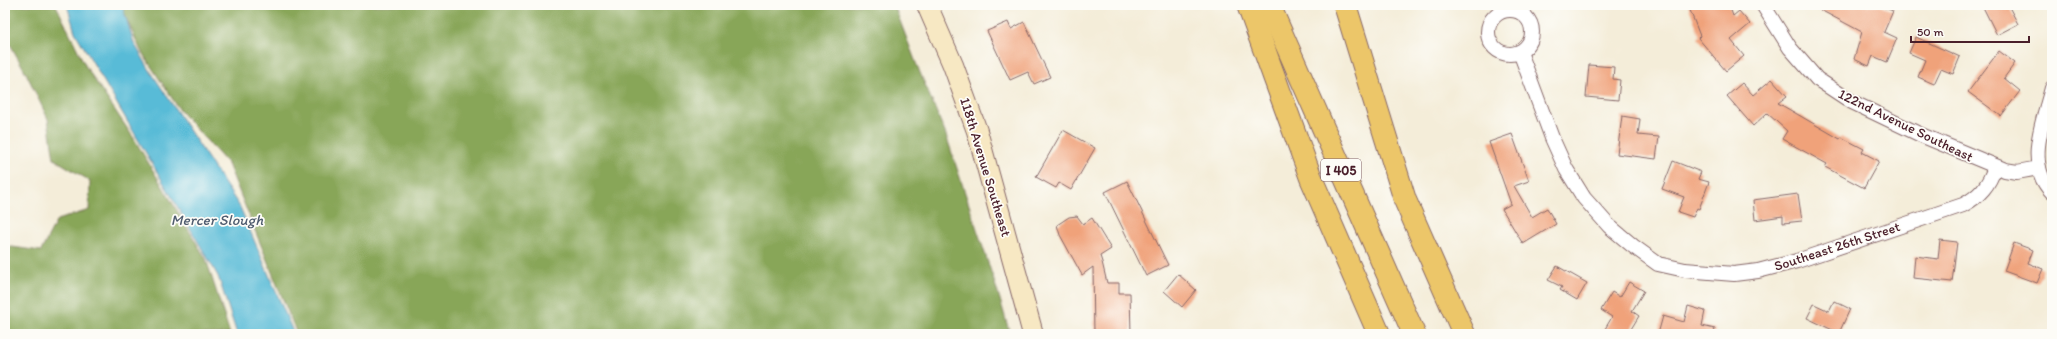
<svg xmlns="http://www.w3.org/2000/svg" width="2057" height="339" font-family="Itim,sans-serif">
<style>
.forest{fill:#88a659;stroke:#696242}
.water{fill:#59bbd7;stroke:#526d81}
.building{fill:#f0a27a}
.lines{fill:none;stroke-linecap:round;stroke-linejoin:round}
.street-casing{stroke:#866768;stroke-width:16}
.secondary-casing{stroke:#866768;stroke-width:22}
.highway-casing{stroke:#866768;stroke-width:24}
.street{stroke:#fff;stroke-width:14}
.secondary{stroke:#f7e8c3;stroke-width:20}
.highway{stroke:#ecc669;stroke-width:22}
.labels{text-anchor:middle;stroke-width:3.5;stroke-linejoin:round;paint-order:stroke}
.shield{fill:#fdfcf7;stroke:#806168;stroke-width:1}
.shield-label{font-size:13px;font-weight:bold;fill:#4a1f2b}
.street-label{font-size:14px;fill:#4a1f2b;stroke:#fdfcf7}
.water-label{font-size:15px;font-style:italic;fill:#505d70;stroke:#fdfcf7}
</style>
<rect width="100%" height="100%" fill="#fdfcf7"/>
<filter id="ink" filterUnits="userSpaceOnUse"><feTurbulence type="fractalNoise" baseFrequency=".025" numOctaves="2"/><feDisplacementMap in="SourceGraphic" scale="8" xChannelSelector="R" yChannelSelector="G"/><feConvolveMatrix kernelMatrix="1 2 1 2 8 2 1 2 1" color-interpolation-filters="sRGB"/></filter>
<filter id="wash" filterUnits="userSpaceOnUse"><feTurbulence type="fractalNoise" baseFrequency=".012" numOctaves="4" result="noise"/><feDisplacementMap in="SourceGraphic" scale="16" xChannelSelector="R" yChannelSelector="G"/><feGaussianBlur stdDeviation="0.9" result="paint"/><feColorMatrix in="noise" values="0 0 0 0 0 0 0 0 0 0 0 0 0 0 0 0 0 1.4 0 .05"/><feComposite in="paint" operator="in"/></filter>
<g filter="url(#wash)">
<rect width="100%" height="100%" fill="#f4edd9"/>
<!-- forest -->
<g class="forest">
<polygon points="6,5 56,5 86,67 133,137 206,259 230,334 5,334 5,246 41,251 57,220 89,210 90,181 54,159 48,119 26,73 5,35"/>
<polygon points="120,5 894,5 916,63 946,135 999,296 1010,334 297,334 228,164 181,112 141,51"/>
</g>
<!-- water -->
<polygon class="water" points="67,5 122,5 134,43 151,72 240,207 294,334 237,334 218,276 75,32"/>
<g id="blocks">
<!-- building -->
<g class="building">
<polygon points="1688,5 1729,5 1733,16 1739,11 1750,24 1731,40 1744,56 1726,71 1698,38 1700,36"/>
<polygon points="1811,5 1878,5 1893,11 1884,32 1897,38 1887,62 1873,56 1869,66 1854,59 1862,32"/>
<polygon points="1982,5 2008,5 2018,24 1997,35"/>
<polygon points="1008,22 1011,29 1024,22 1050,77 1034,84 1028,72 1010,80 987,31"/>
<polygon points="1916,37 1960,57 1953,74 1941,69 1934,84 1918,77 1925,60 1909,53"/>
<polygon points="1999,51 2015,63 2004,78 2020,91 2001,116 1968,92"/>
<polygon points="1589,65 1614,67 1613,79 1620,80 1618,100 1586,97"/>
<polygon points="1772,79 1787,96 1778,103 1840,139 1841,137 1864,149 1862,152 1879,161 1864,188 1825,167 1827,164 1782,139 1787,131 1767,113 1753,126 1727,96 1742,83 1753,95"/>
<polygon points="1622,116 1640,119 1638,135 1659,137 1656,159 1617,154"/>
<polygon points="1063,130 1095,148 1071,190 1059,183 1056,188 1036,177"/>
<polygon points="1512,134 1529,181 1514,186 1532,217 1547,208 1556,224 1523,244 1502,209 1511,204 1489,142"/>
<polygon points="1673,161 1701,172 1698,179 1709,182 1699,209 1697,208 1693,217 1678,212 1684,197 1662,189"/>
<polygon points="1127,181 1168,265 1146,276 1105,192"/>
<polygon points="1798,194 1802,221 1783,223 1783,216 1755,220 1753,200"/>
<polygon points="1077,216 1083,224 1092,218 1111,249 1100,256 1102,262 1107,283 1119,283 1119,293 1130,293 1131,334 1094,334 1093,267 1082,275 1060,235 1057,225 1069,217"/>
<polygon points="1940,240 1957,242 1952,282 1913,278 1915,256 1938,259"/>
<polygon points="2014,243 2033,250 2028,263 2043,269 2037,283 2004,271"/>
<polygon points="1557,266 1587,283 1577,300 1560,290 1562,287 1548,280"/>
<polygon points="1178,274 1196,290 1182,307 1164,291"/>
<polygon points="1629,282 1644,291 1632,311 1639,316 1628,334 1602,334 1612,317 1601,310 1612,292 1620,297"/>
<polygon points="1834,301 1850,309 1839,333 1807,318 1814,304 1829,311"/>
<polygon points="1688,306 1705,311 1702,326 1715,329 1714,334 1658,334 1663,316 1684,322"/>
</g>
</g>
</g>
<g filter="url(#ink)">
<use href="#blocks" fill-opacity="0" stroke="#866768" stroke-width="1"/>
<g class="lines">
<defs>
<g id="street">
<polyline points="1763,5 1790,48 1817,79 1852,102 1921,135 2005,170 2017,172 2039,168"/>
<circle cx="1510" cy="32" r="22"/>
<path d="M1520 52 1552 138 1566 169 1584 198 1609 226 1633 246 1658 264 1685 270 1734 274 1758 271 1797 261 1963 205C1980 196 1989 185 1995 167"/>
<path d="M2052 88C2044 120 2024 164 2052 192"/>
</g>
<polyline id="secondary" points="927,5 953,65 977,131 1033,334"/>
<g id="highway">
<polyline points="1248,5 1311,178 1379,334"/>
<polyline points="1269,5 1414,334"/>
<polyline points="1345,5 1405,200 1464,334"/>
</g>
</defs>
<!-- street casing -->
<use href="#street" class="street-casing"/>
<!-- secondary casing -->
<use href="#secondary" class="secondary-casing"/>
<!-- highway casing -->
<use href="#highway" class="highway-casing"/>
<!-- street -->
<use href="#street" class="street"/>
<!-- secondary -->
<use href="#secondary" class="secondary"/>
<!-- highway -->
<use href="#highway" class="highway"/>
</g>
</g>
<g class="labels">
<!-- shield labels -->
<rect class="shield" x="1321" y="159" width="40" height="22" rx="3"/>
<g class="shield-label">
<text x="1341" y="175">I 405</text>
</g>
<!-- street labels -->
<g class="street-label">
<text transform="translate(1906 125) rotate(26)" y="5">122nd Avenue Southeast</text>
<text transform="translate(986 167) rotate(73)" y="5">118th Avenue Southeast</text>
<text transform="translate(1837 246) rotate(-18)" y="5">Southeast 26th Street</text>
</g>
<!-- water labels -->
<g class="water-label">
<text x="217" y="225">Mercer Slough</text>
</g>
</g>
<!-- margin -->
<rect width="2057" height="339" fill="none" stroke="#fdfcf7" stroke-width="20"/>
<!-- scale -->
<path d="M1911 36v6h118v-6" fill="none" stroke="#4a1f2b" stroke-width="2"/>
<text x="1917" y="36" font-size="12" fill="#4a1f2b" stroke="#fdfcf7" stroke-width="3" paint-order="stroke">50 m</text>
</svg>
